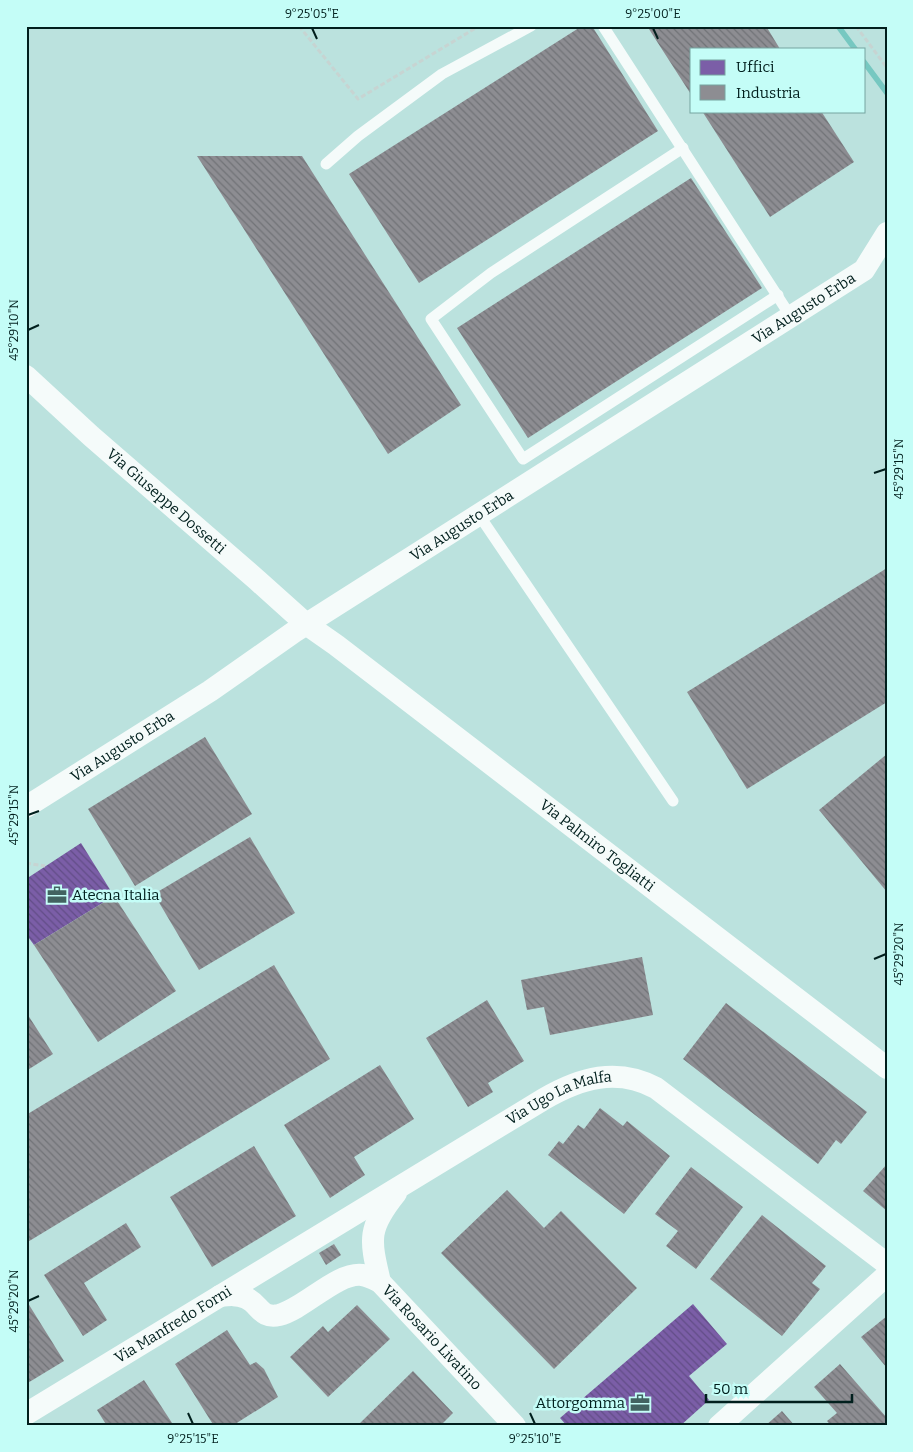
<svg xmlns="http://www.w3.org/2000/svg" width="913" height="1452" font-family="Bitter,serif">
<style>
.offices{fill:url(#offices-back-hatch)}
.industry{fill:url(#industry-back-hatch)}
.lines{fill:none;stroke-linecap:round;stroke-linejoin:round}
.stream{stroke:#76c8c1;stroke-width:5.5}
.path{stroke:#c7d4d2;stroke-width:3;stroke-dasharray:5 2.5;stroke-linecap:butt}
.service{stroke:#f5fbfa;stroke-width:11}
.minor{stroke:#f5fbfa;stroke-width:22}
.ticks{fill:none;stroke:#011f1d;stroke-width:2}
.labels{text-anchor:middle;stroke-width:5;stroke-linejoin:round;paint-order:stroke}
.street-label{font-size:15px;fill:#011f1d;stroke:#c4fdf7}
.poi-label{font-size:15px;fill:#011f1d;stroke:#c4fdf7;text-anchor:start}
.neatline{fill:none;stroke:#011f1d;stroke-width:2}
.ticks-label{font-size:12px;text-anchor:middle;fill:#011f1d}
</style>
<defs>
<pattern id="offices-back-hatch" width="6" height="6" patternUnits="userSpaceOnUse" patternTransform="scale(1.25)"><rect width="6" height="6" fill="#7b5ea7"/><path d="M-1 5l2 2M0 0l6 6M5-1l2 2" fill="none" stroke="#624d87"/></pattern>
<pattern id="industry-back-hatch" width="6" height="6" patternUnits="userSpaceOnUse" patternTransform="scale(1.25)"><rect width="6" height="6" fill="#8d8d92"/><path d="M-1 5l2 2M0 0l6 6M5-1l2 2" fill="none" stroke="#717377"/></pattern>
</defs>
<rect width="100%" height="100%" fill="#bbe2de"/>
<!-- offices -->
<g class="offices">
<polygon points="81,843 114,896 34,945 26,934 26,879"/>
<polygon points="693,1304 727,1344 689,1376 709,1400 680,1426 567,1426 560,1418"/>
</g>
<!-- industry -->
<g class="industry">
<polygon points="582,26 592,26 658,131 419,283 349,174"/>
<polygon points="647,26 766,26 780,49 692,49 692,96"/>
<polygon points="702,111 821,111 854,162 770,217"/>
<polygon points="197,156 302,156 461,405 388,454"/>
<polygon points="691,178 762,288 528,438 457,328"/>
<polygon points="887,568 887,702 747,789 687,692"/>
<polygon points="205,737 252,814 135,886 88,809"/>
<polygon points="887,754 887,892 819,810"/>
<polygon points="250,837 295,913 199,970 154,894"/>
<polygon points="114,896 176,991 98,1042 34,945"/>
<polygon points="642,957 653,1015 550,1035 544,1007 527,1010 521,980"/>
<polygon points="274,965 330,1059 26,1243 26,1115"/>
<polygon points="487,1000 524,1061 488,1083 493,1092 468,1107 426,1038"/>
<polygon points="726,1003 867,1112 841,1144 836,1140 818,1164 683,1059"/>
<polygon points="26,1012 53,1054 26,1071"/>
<polygon points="380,1065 414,1119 354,1157 365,1175 330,1198 284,1125"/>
<polygon points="600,1108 623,1126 627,1121 670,1156 624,1214 548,1155 559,1141 563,1144 578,1125 584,1129"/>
<polygon points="254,1146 296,1216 212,1267 170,1197"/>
<polygon points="887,1164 887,1211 863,1191"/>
<polygon points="691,1167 743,1207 696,1269 666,1246 678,1231 655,1214"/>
<polygon points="507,1190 544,1228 561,1211 637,1288 554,1369 441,1253"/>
<polygon points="762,1215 826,1266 812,1283 820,1289 782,1336 710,1279"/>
<polygon points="126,1223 141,1247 84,1283 107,1320 83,1336 44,1275"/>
<polygon points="334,1244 341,1255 326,1265 319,1253"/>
<polygon points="26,1300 64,1361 26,1384"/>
<polygon points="357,1305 390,1339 328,1397 290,1357 323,1326 328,1332"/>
<polygon points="887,1316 887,1368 861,1337"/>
<polygon points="227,1330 250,1365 256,1362 264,1369 278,1397 232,1426 214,1426 175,1364"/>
<polygon points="840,1364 887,1418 887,1426 831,1426 827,1421 837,1413 814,1387"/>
<polygon points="413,1371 453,1413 440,1426 357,1426"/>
<polygon points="144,1380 174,1426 107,1426 97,1410"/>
<polygon points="782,1411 795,1426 765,1426"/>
</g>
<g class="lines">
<!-- stream -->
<g class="stream">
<polyline points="838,26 855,49"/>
<polyline points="864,62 887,93"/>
</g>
<!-- path -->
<g class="path">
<polyline points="299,26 358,99 479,26"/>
<polyline points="856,26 887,68"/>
<polyline points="26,863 45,866"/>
</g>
<!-- service -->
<g class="service">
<polyline points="603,26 791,317"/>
<polyline points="683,148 491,273 431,319 523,459 778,295"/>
<polyline points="326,164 358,136 442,74 531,26"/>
<polyline points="479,515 673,801"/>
</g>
<!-- minor -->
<g class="minor">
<path id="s1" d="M26 376 91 436 257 580 306 624 336 645 887 1068"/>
<path id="s2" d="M26 807 210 691 294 632 864 270 887 233"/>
<path id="s3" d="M396 1193C367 1229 370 1239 380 1282L515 1426"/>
<path d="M220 1296C229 1295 237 1294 246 1298 260 1304 260 1319 279 1315 304 1309 337 1272 362 1275 369 1276 374 1279 380 1282"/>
<path id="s4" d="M26 1414 544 1099C580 1078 617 1067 656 1088L887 1264"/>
<polyline points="719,1426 887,1275"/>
</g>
</g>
<!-- ticks -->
<path class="ticks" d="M312 28 317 39M653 28 658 39M28 330 39 325M874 473 886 469M28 815 39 811M874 959 886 954M28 1301 39 1296M188 1413 193 1424M530 1413 535 1424"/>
<!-- icons -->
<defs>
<symbol id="office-bare" viewBox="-9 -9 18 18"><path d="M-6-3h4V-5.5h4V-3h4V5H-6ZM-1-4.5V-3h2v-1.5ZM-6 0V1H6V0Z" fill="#426361" stroke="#c4fdf7" stroke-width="2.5" paint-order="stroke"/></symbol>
</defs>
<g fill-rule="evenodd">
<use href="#office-bare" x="43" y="881" width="28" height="28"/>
<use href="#office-bare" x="626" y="1389" width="28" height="28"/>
</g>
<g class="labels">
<!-- street labels -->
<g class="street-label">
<text dy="5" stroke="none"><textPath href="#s2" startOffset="924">Via Augusto Erba</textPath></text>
<text dy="5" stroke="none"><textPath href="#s1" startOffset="188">Via Giuseppe Dossetti</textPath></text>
<text dy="5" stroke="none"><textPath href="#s2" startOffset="519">Via Augusto Erba</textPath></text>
<text dy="5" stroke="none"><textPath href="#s2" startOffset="114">Via Augusto Erba</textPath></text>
<text dy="5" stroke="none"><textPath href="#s1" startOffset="740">Via Palmiro Togliatti</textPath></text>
<text dy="5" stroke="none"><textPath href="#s4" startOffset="621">Via Ugo La Malfa</textPath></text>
<text dy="5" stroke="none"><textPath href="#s4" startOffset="172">Via Manfredo Forni</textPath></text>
<text dy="5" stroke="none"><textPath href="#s3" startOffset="172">Via Rosario Livatino</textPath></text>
</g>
<!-- poi labels -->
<g class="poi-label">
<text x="72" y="900">Atecna Italia</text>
<text x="625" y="1408" text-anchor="end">Attorgomma</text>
</g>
</g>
<!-- border -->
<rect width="913" height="1452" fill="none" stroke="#c4fdf7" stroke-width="55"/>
<!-- legend -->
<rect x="690" y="48" width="175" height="65" fill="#c4fdf7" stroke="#76a4a0"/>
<rect x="700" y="60" width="25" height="15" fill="#7b5ea7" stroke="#76a4a0"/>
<text x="736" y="72" font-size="15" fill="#011f1d">Uffici</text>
<rect x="700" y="85" width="25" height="15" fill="#8d8d92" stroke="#76a4a0"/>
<text x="736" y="98" font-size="15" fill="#011f1d">Industria</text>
<!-- scale -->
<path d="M706 1394v8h146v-8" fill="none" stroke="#011f1d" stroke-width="2.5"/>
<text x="713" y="1394" font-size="15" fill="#011f1d" stroke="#c4fdf7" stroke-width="4" paint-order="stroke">50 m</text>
<rect x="28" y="28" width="858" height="1396" class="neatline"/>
<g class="ticks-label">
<text x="312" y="18">9°25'05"E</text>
<text x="653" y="18">9°25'00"E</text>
<text transform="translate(14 330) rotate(-90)" y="4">45°29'10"N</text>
<text transform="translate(899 469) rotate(-90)" y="4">45°29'15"N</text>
<text transform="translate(14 815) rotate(-90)" y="4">45°29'15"N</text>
<text transform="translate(899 954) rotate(-90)" y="4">45°29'20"N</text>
<text transform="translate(14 1301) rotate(-90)" y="4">45°29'20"N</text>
<text x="193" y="1443">9°25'15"E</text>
<text x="535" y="1443">9°25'10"E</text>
</g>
</svg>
